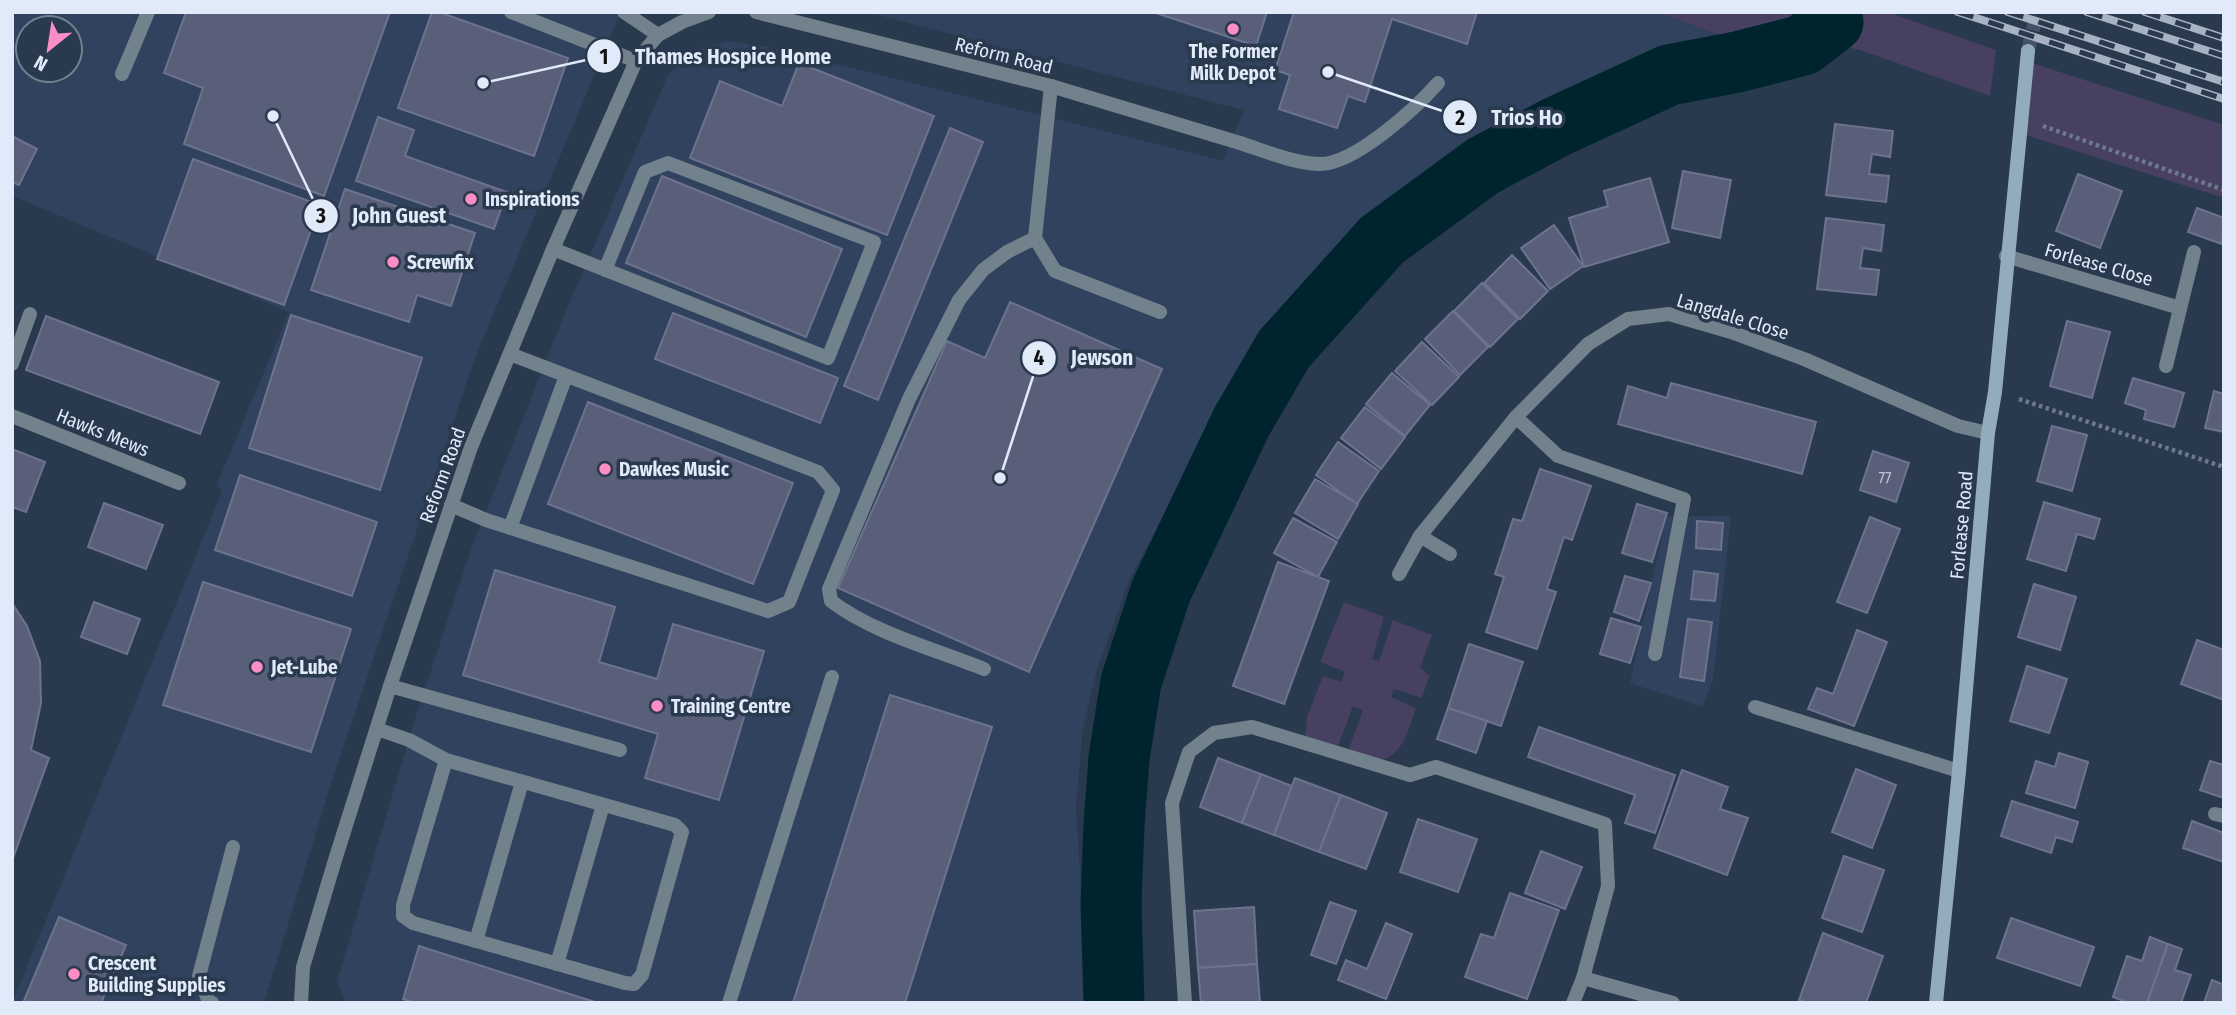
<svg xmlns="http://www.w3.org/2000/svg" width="2236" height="1015" font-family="'Fira Sans Condensed',sans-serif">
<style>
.built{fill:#30425d;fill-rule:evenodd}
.green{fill:#484061}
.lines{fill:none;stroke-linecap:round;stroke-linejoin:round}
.river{stroke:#00242e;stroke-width:61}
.building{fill:#595f79;stroke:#6d738e;stroke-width:2}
.secondary-tunnel{stroke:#445468;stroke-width:14;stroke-dasharray:14 7;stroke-linecap:butt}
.path{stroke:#6d7a8d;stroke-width:4.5;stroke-dasharray:3.5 3.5;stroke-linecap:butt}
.lane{stroke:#72828d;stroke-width:14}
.street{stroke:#72828d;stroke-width:14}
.secondary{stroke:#92acbe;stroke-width:14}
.rail-casing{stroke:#a7b3c3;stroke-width:8}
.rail{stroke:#29394e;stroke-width:5;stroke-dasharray:16;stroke-linecap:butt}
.poi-dot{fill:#fb8fc5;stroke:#29394e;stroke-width:2.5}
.labels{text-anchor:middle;stroke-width:7;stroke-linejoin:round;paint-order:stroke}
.number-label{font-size:16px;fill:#bec7d8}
.poi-label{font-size:19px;font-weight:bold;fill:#e0eaf8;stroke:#29394e;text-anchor:start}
.street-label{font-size:19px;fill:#e0eaf8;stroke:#29394e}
.leader{fill:none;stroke:#e0eaf8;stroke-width:2.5}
.callout-dot{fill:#e0eaf8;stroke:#29394e;stroke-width:2.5}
.mark-label{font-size:21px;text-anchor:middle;font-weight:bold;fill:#111}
.callout-label{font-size:21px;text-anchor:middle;font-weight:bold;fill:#e0eaf8;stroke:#29394e;stroke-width:7;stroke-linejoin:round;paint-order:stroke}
</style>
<rect width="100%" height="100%" fill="#29394e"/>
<!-- built -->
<g class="built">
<path d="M12 12H621L476 355 329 790 264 1003H12L222 492 217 484 289 312 12 196ZM28 28H70V70H28Z"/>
<polygon points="866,12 1658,12 1721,36 1703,51 1569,92 1452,157 1395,202 1291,305 1242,371 1130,578 1097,670 1083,727 1076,807 1088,1003 346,1003 337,982 414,722 470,552 565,313 668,75 690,54 709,45 729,41 763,46 1223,161 1244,110"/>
<polygon points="1731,516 1713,679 1703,707 1630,683 1666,517"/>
</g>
<!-- green -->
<g class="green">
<polygon points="1658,12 1887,12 1996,50 1990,96 1857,49 1721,36"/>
<polygon points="2026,61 2224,125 2224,198 2026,135"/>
<path d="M1344 602 1384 617 1372 659 1379 661 1393 620 1432 635 1420 667 1429 676 1422 698 1394 689 1391 697 1416 708C1409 728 1402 761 1374 761 1366 761 1355 756 1347 754L1363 710 1353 706 1337 749 1305 739 1307 717 1323 676 1341 682 1345 672 1320 662Z"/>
</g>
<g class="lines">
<!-- river -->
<polyline class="river" points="1114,1003 1111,904 1114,825 1119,758 1131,682 1161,591 1242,421 1284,349 1382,240 1483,166 1556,127 1669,75 1737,62 1803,45 1833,22"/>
</g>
<!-- building -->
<g class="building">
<polygon points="186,12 390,12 324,196 184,144 203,88 164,73"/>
<polygon points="432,12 439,12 568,58 534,156 398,108"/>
<polygon points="1153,12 1267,12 1256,46"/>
<polygon points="1294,12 1477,12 1467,44 1392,19 1365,102 1348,96 1337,128 1279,109 1290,75 1275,70"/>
<polygon points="799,63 934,116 887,235 690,158 720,81 782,106"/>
<polygon points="378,117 414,130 405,156 507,192 494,229 356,181"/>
<polygon points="1835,124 1893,131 1890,157 1872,154 1869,174 1889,176 1886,202 1826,195"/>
<polygon points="950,128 983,142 878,400 844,386"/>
<polygon points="12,136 37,149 19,185 12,182"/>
<polygon points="193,159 320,205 284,305 157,259"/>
<polygon points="1683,171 1731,180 1720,238 1672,228"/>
<polygon points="2078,174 2122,191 2100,248 2056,231"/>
<polygon points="662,176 842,249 806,337 626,263"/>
<polygon points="1650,178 1669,242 1584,267 1569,218 1608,206 1604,191"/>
<polygon points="345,189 475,233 451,306 417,295 409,322 311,290"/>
<polygon points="2197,208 2224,218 2222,244 2188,232"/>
<polygon points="1826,218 1884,225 1881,251 1863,248 1860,268 1879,270 1876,295 1817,289"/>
<polygon points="1554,225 1583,266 1550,289 1521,248"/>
<polygon points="1512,255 1548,291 1520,319 1484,283"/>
<polygon points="1482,283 1518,319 1490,347 1454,311"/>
<polygon points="1010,302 1162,369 1029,672 838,588 947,341 985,358"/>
<polygon points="1453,311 1488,347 1460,375 1425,339"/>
<polygon points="673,313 838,378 820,423 655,359"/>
<polygon points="291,315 422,358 380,490 249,448"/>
<polygon points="46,316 219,382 200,434 26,370"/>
<polygon points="2067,321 2110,332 2092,398 2050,386"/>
<polygon points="1422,342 1459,377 1432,405 1395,371"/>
<polygon points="1392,373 1430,405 1405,436 1366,404"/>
<polygon points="2133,378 2184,393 2174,427 2144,419 2146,410 2125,403"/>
<polygon points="1671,383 1816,422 1802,474 1618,424 1628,386 1667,398"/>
<polygon points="2214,391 2224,394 2224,432 2205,428"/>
<polygon points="588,402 793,483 753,584 548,504"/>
<polygon points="1365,407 1405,437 1381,469 1341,438"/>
<polygon points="2052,426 2087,435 2072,491 2037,481"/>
<polygon points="1338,442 1379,471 1357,504 1316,475"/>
<polygon points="12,449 45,462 26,512 12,507"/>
<polygon points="1873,451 1909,463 1896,502 1860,490"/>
<polygon points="1540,469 1591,486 1572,540 1564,537 1547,589 1556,592 1537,649 1486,632 1504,577 1495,574 1513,519 1522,521"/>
<polygon points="240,475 377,522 352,596 215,550"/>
<polygon points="1315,479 1358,504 1338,539 1295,513"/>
<polygon points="2044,502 2100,519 2094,539 2077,534 2066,571 2027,559"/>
<polygon points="104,503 163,525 146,569 88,547"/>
<polygon points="1637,504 1667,513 1652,562 1622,553"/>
<polygon points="1870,517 1900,529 1867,613 1837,602"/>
<polygon points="1293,518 1337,542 1318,577 1274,553"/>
<polygon points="1697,521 1723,523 1721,550 1696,548"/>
<polygon points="1278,562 1329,581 1284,704 1233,686"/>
<polygon points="495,570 615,607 599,662 657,679 673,624 764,651 719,800 645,778 658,734 463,675"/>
<polygon points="1694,571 1718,574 1715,601 1691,599"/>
<polygon points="1625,576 1651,583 1639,621 1614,612"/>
<polygon points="203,582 351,629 311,752 163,705"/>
<polygon points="2034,584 2076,597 2060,650 2018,637"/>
<polygon points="94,602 140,619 127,654 81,637"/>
<polygon points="12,603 27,626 40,661 41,703 31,750 49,758 12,861"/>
<polygon points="1611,618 1641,627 1630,663 1600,654"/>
<polygon points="1688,619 1712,622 1704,681 1680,677"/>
<polygon points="1857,630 1887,642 1854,726 1808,709 1817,688 1833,694"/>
<polygon points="2197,640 2224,650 2224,700 2181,684"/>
<polygon points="1469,644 1523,662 1501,726 1448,708"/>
<polygon points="2027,666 2067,679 2049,733 2010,721"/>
<polygon points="890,695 992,727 905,1003 793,1003"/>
<polygon points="1448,708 1487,721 1476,753 1437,739"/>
<polygon points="1539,727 1675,775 1655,833 1625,823 1635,795 1528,757"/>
<polygon points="2059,753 2088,762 2075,808 2026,793 2036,761 2055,767"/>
<polygon points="1218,758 1261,774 1242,823 1200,807"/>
<polygon points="2210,761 2224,765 2224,798 2200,790"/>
<polygon points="1856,769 1896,785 1872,848 1832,832"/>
<polygon points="1682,770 1728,787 1720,809 1748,818 1727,875 1654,848"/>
<polygon points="1261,774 1292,786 1274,835 1242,823"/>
<polygon points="1295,778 1341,795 1319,852 1274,835"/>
<polygon points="1341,795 1387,813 1366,869 1319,852"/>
<polygon points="2012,801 2078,822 2072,842 2056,837 2051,853 2001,836"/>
<polygon points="1418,819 1477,839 1458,892 1400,872"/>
<polygon points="2192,821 2224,833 2224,862 2183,848"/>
<polygon points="1541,851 1582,867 1565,909 1525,893"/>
<polygon points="1844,856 1884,870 1862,932 1822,918"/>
<polygon points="1510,893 1559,910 1527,999 1465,977 1481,934 1494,938"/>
<polygon points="1330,902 1356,911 1336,964 1311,955"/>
<polygon points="1254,907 1257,964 1198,968 1194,911"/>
<polygon points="59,917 126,945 101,1003 23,1003"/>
<polygon points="2011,918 2094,947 2080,986 1997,958"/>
<polygon points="1386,923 1412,934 1386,999 1338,980 1346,960 1367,969"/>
<polygon points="1823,933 1883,956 1866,1003 1806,1003 1799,1000"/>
<polygon points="2150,937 2168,944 2147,1003 2129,1003 2113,997 2127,956 2142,961"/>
<polygon points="2168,944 2182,949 2175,970 2191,975 2181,1003 2147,1003"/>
<polygon points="419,946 598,1003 415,1003 403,999"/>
<polygon points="1257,964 1260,1003 1201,1003 1198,968"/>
<polygon points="2212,980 2224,985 2224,1003 2204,1003"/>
</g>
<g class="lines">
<!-- secondary-tunnel -->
<polyline class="secondary-tunnel" points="2028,51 2037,12"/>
<!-- path -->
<g class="path">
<polyline points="2043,126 2224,190"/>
<polyline points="2019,399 2224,467"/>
</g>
<!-- lane -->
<g class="lane">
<polyline points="511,12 636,61"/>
<polyline points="624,12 658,35"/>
<polyline points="122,74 148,12"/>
<polyline points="1051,86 1035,238 1055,271 1160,312"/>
<path d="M1240 143C1265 151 1292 163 1319 164 1354 165 1416 108 1438 83"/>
<polyline points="553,249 828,358 874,242 668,163 645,172 605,270"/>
<polyline points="2006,256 2180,308"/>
<polyline points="12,364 30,314"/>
<polyline points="2166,366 2194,252"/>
<polyline points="12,416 179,483"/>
<polyline points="1516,417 1558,456 1684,499 1655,654"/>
<polyline points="451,505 486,520 768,611 789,602 833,490 818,472 510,354"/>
<polyline points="510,528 566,376"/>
<path d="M984 669C934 649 873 633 831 601L829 589 909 399 959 300 983 270 1007 252 1035 238"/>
<polyline points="390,686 620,750"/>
<polyline points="1755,707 1959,771"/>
<polyline points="377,729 409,740 446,760 403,905 403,916 413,923 625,983 634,984 642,975 682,832 675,825 446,760"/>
<polyline points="2215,814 2224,816"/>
<polyline points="476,941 522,782"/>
<polyline points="557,964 603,805"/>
<polyline points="212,1003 209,1002 199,976 233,847"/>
<polyline points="729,1003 832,677"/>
</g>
<!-- street -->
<g class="street">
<polyline points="756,12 1051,86 1240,143"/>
<polyline points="1420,536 1450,554"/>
<polyline points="1399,574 1420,536 1516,417 1588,344 1628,319 1669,314 1731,332 1804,359 1958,426 1988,433"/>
<polyline points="301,1003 303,967 335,860 390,686 471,447 553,249 636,61 658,35 682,22 709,12"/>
<polyline points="1185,1003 1172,803 1189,752 1214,733 1252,727 1410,775 1436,767 1605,824 1608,886 1583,978"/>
<polyline points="1573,1003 1583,978 1673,1003"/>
</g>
<!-- secondary -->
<polyline class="secondary" points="1936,1003 1959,771 1988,433 1995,392 2028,51"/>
<defs>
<g id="rail">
<polyline points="1958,12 2224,99"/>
<polyline points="2008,12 2224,82"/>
<polyline points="2087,12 2224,56"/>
<polyline points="2145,12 2224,38"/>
</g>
</defs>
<!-- rail casing -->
<use href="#rail" class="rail-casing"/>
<!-- rail -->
<use href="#rail" class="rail"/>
</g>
<!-- markers -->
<g class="poi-dot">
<circle cx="1233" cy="29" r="7"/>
<circle cx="471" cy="199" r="7"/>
<circle cx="393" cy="262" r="7"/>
<circle cx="605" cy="469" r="7"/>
<circle cx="257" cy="667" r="7"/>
<circle cx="657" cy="706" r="7"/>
<circle cx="74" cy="974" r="7"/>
</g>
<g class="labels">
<!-- number labels -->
<g class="number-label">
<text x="1885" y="483">77</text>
</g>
<!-- poi labels -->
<g class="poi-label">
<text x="1233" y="58" text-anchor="middle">The Former<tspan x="1233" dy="22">Milk Depot</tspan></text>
<text x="485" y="206">Inspirations</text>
<text x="407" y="269">Screwfix</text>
<text x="619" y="476">Dawkes Music</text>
<text x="271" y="674">Jet-Lube</text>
<text x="671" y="713">Training Centre</text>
<text x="88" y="970">Crescent<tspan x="88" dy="22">Building Supplies</tspan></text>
</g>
<!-- street labels -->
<g class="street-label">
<text transform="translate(1004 55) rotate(14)" y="7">Reform Road</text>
<text transform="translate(2099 264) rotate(16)" y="7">Forlease Close</text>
<text transform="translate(1733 316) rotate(17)" y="7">Langdale Close</text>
<text transform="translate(103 432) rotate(22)" y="7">Hawks Mews</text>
<text transform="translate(442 475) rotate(-70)" y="7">Reform Road</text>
<text transform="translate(1961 525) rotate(-85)" y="7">Forlease Road</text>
</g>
</g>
<!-- callouts -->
<path class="leader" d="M483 83L604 56M1328 72L1460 117M273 116L321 216M1000 478L1039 358"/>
<g class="callout-dot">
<circle cx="483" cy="83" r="7"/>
<circle cx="1328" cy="72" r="7"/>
<circle cx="273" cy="116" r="7"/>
<circle cx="1000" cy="478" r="7"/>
<circle cx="604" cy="56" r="18"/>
<circle cx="1460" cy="117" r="18"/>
<circle cx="321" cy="216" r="18"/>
<circle cx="1039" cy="358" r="18"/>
</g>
<g class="mark-label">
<text x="604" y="64">1</text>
<text x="1460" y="125">2</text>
<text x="321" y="223">3</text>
<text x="1039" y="365">4</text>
</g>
<g class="callout-label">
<text x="733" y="64">Thames Hospice Home</text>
<text x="1527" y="125">Trios Ho</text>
<text x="399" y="223">John Guest</text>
<text x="1102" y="365">Jewson</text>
</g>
<!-- border -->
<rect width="2236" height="1015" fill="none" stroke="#e0eaf8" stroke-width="28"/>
<!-- north arrow -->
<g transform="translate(49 49) rotate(210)"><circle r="33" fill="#29394e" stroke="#728092" stroke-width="2"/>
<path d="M0-5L12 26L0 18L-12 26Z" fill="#fb8fc5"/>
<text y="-10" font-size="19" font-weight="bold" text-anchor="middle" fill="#e0eaf8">N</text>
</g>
</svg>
